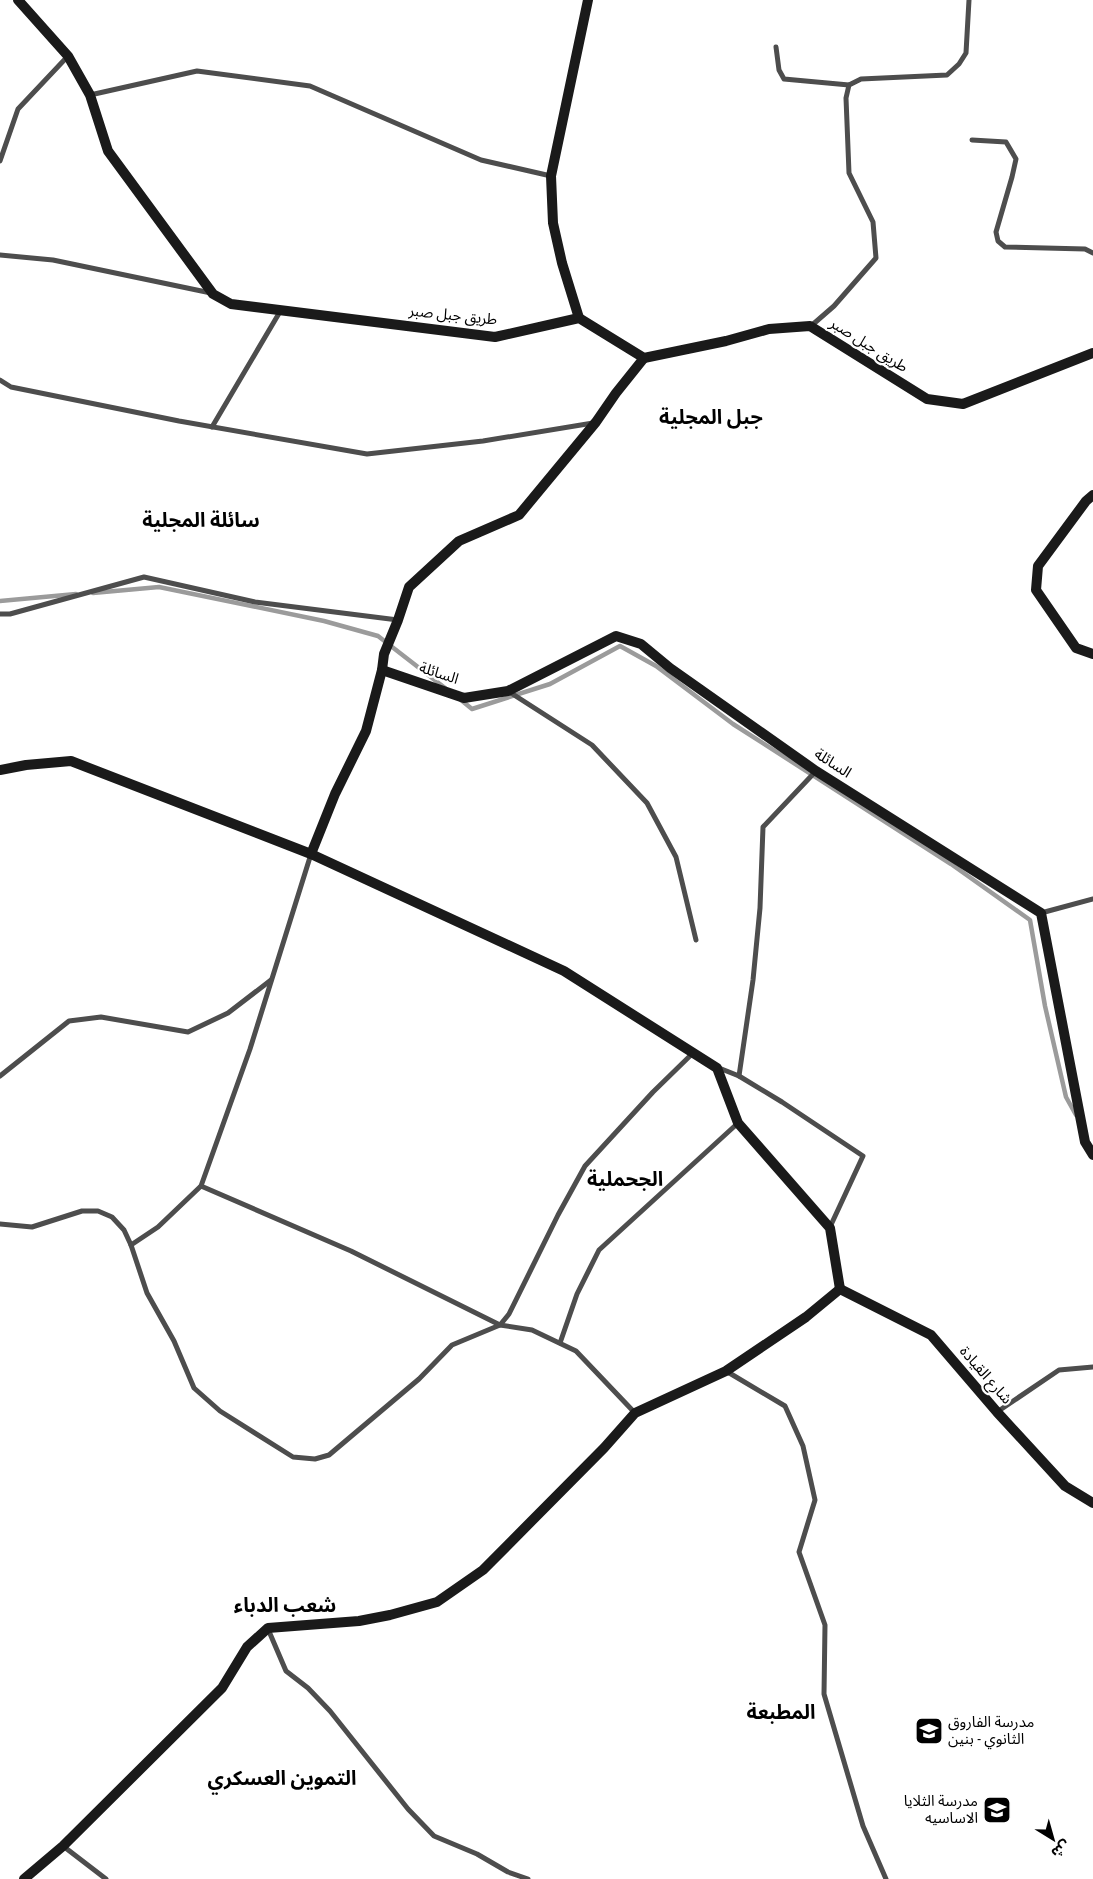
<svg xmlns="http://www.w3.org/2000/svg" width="1093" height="1879" font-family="'Roboto Condensed','Noto Sans Arabic',sans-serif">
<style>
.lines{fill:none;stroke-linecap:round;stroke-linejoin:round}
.stream{stroke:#9b9b9b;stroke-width:4.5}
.street{stroke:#4d4d4d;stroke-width:5}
.secondary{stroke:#1a1a1a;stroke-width:10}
.labels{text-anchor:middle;stroke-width:4.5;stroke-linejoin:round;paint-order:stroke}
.street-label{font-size:15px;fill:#000;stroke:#fff}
.poi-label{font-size:15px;fill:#000;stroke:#fff;text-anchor:start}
.district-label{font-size:20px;font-weight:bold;fill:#000;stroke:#fff}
</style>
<rect width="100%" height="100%" fill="#fff"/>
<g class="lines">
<!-- stream -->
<g class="stream">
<polyline points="93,593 159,587 324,621 378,636 445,688"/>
<polyline points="0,601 76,594"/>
<polyline points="461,700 472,709 550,684 620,646 656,666 733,724 951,864 1030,920 1045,1006 1066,1097 1076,1115"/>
</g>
<!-- street -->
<g class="street">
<polyline points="776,47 779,70 784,79 849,85"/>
<polyline points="90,95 197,71 310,86 481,160 551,176"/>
<polyline points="972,140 1006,142 1016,159 1012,177 996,232 998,241 1005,247 1085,249 1093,253"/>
<polyline points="0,161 18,109 68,56"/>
<polyline points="0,255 53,260 211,293"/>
<polyline points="811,326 834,306 876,258 873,222 849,173 846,98 849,85 861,79 947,75 959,64 966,53 969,0"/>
<polyline points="0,380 11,387 179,421 367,454 483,441 593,423"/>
<polyline points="212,427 281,310"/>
<polyline points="0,614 10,614 144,577 255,602 398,620"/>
<polyline points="508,691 592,745 647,803 676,857 696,940"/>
<polyline points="1041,913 1093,899"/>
<polyline points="719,1068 739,1076 753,980 760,908 763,827 816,771"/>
<polyline points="0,1076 69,1021 101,1017 188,1032 228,1013 271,980"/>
<polyline points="739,1076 782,1102 863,1156 830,1227"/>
<polyline points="201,1186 351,1251 500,1325 532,1330 576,1351 635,1413"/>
<polyline points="0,1224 32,1227 82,1211 98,1211 112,1217 124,1230 131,1245 147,1293 174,1341 194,1388 220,1411 293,1457 315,1459 329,1455 419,1379 452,1345 500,1325 509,1314 558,1215 585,1166 653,1092 694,1052"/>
<polyline points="131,1245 158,1227 201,1186 250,1049 311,854"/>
<polyline points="560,1343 577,1294 599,1250 738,1123"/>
<polyline points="726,1371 785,1406 803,1446 815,1500 799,1552 825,1625 824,1694 863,1826 886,1879"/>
<polyline points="997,1412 1059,1370 1093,1367"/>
<polyline points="268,1629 286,1671 308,1688 330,1711 408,1809 434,1836 477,1854 508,1872 528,1879"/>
<polyline points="63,1846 106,1879"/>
</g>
<!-- secondary -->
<g class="secondary">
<polyline points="18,0 68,56 90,95 108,151 213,294 231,304 495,337 579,318 644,358 726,341 769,329 810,326 927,399 963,404 1093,353"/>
<polyline points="579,318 562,263 553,223 551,176 588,0"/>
<polyline points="1093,495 1086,501 1038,566 1036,590 1076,648 1093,654"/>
<polyline points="382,670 464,698 508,691 616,636 641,644 670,668 816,771 1041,913 1085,1142 1093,1155"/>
<polyline points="0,770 26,765 71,761 311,854 564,971 717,1068 738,1123 830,1228 840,1289"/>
<polyline points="311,854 335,794 366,731 382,670 384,654 398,620 409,587 459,541 519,515 596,422 616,393 644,358"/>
<polyline points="840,1289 931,1335 997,1412 1065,1486 1093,1503"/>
<polyline points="24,1879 63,1846 222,1688 247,1647 268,1628 359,1621 390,1615 437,1602 483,1570 604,1448 635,1413 726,1371 806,1317 840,1289"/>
</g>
</g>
<!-- icons -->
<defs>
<symbol id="school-square" viewBox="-11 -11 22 22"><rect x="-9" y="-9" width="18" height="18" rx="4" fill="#000" stroke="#fff"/><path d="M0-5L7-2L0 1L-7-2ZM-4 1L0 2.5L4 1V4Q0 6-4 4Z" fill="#fff"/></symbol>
</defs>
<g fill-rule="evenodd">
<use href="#school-square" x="913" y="1715" width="32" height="32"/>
<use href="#school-square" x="981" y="1794" width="32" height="32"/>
</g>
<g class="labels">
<!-- street labels -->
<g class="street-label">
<text transform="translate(453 315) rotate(6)" y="5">طريق جبل صبر</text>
<text transform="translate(869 345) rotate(32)" y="5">طريق جبل صبر</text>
<text transform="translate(439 673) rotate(18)" y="5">السائلة</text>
<text transform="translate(833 763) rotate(33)" y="5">السائلة</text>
<text transform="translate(986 1375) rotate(49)" y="5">شارع القيادة</text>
</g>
<!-- poi labels -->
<g class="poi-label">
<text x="948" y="1727">مدرسة الفاروق<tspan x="948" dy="17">الثانوي - بنين</tspan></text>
<text x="978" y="1806" text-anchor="end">مدرسة الثلايا<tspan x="978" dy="17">الاساسيه</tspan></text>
</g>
<!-- district labels -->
<g class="district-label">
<text x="711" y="424">جبل المجلية</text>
<text x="201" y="527">سائلة المجلية</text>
<text x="625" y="1186">الجحملية</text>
<text x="285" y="1612">شعب الدباء</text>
<text x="781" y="1719">المطبعة</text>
<text x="282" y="1785">التموين العسكري</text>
</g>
</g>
<!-- north arrow -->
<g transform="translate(1053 1839) rotate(143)" stroke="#ffffff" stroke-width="4" paint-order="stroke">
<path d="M0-4L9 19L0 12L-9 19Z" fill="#000000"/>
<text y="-8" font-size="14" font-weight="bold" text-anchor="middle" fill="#000000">ش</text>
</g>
</svg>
